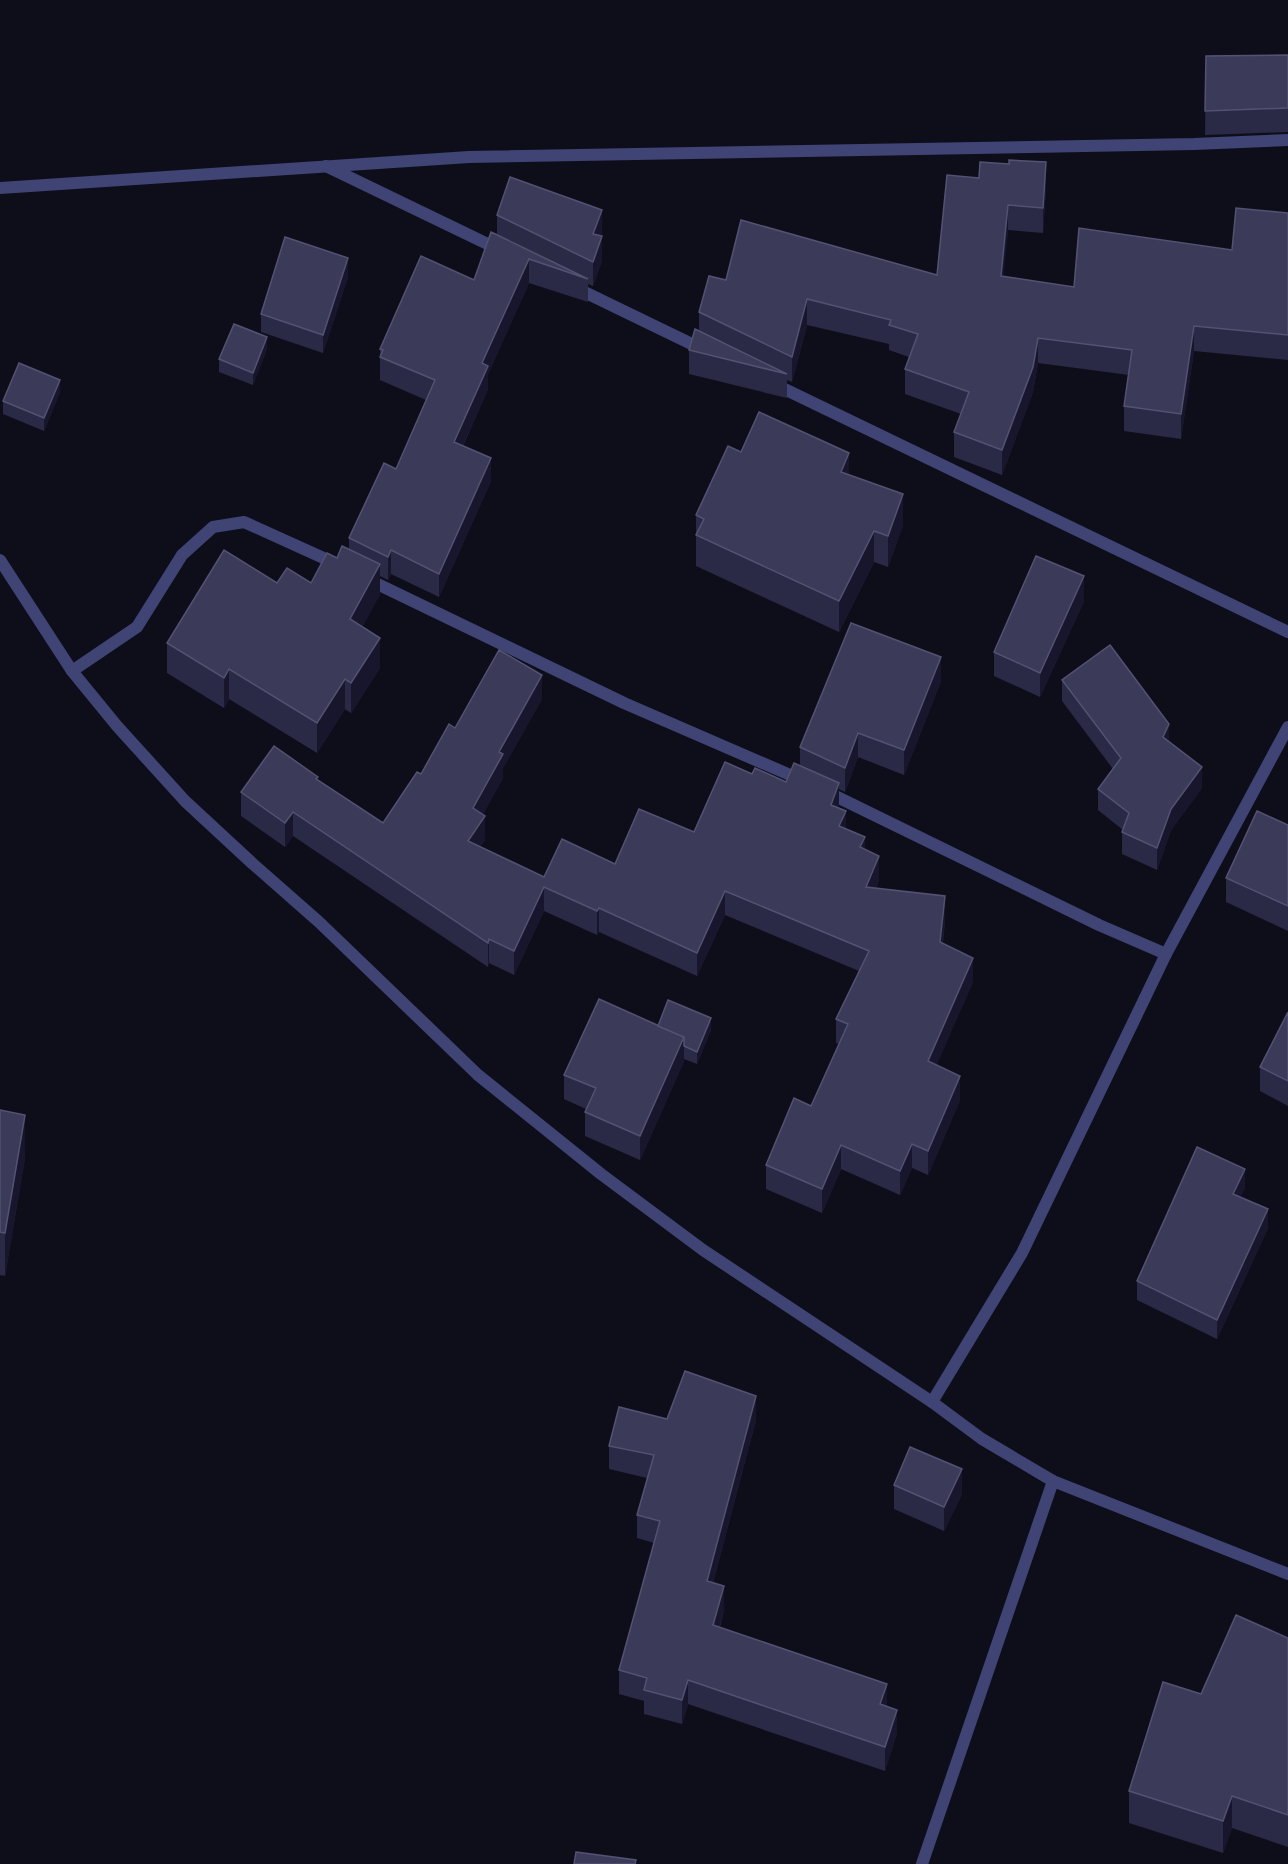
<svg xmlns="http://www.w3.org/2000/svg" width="1288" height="1864" font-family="'Source Sans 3',sans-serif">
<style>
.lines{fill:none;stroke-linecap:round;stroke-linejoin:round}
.minor{stroke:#3f4474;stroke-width:12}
.wall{fill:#2a2946}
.shaded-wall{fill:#18162d}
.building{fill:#3c3a59;stroke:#535272;stroke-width:1.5}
</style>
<rect width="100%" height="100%" fill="#0e0e1b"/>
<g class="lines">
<!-- minor -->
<g class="minor">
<polyline points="326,166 502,251"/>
<polyline points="0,188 469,157 1194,144 1288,140"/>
<polyline points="574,287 704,350"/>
<polyline points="774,384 1288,632"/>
<polyline points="0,560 72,671 117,726 185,801 253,864 319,922 478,1075 601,1174 703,1250 932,1402 982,1439 1053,1481 1288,1574"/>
<polyline points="365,578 624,703 804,781"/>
<polyline points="72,671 137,627 182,555 213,527 244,522 339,565"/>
<polyline points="825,791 1099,925 1166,954"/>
<polyline points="932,1402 1022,1253 1166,954 1288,727"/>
<polyline points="922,1864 1053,1481"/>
</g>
</g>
<!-- wall -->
<g class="wall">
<polygon points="1288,55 1288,132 1205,135 1206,56"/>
<polygon points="947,175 1046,187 1043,233 1008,230 1003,276 1074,287 1232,250 1288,213 1288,360 1194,351 1181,439 1124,431 1124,406 1129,375 1038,363 1033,392 1002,475 954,457 954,432 961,414 905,394 905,369 909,357 889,350 889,344 807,325 792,382 787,380 787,398 689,374 689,350 699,332 699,312 726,280 937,275"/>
<polygon points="497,215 602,234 601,236 602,261 593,286 588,284 588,302 529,283 488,374 488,389 463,446 491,481 439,597 391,574 388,580 380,576 380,594 362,627 380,668 351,713 345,709 317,753 229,699 224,708 167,673 167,643 277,583 311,583 337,558 349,549 349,538 396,469 426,400 380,380 380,349 474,280 497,235"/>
<polygon points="348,277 323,353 261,332 261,314"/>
<polygon points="267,349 253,385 219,372 219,359"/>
<polygon points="60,392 44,431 3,414 3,401"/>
<polygon points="741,452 849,475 903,525 888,567 874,562 839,632 696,566 696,515"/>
<polygon points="1084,601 1040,697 994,676 994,652"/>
<polygon points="1062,680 1169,742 1202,788 1171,830 1157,870 1122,854 1122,832 1123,830 1098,810 1098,789 1113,769 1062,701"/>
<polygon points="941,681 904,775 858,757 845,792 839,789 839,808 846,829 865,849 879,880 876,888 945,920 943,943 973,982 936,1065 960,1100 928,1175 912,1168 900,1195 841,1169 822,1213 766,1189 766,1165 811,1106 839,1044 836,1043 836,1019 859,971 725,915 697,976 599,932 597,935 544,911 514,975 489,963 488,967 293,836 285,847 241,816 241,792 318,780 383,823 455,728 542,699 503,768 503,778 483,814 485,840 480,847 544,877 615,864 694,832 752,774 786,782 800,765 800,747"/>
<polygon points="1288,825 1288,931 1226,902 1226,878"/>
<polygon points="1288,1012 1288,1106 1260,1091 1260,1067"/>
<polygon points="658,1026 711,1030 697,1064 684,1059 684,1061 640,1160 585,1136 585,1112 586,1109 564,1099 564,1075"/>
<polygon points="0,1110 25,1158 5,1276 0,1275"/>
<polygon points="1245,1188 1240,1197 1268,1228 1217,1339 1137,1300 1137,1281"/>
<polygon points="667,1419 756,1420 713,1583 724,1610 720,1627 887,1706 897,1733 885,1771 688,1704 682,1724 644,1714 644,1701 619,1694 619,1670 654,1543 637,1538 637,1515 647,1478 609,1469 609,1446"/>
<polygon points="894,1485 962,1494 944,1531 894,1509"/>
<polygon points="1288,1638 1288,1847 1232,1828 1223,1853 1129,1823 1129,1791 1201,1694"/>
</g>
<!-- shaded-wall -->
<g class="shaded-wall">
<polygon points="1046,162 1046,187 1043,233 1043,208"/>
<polygon points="1008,205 1008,230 1001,301 1001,276"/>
<polygon points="602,210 602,234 593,258 593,234"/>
<polygon points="602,236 602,261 593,286 593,262"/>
<polygon points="348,258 348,277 323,353 323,335"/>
<polygon points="529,259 529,283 488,374 488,389 454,465 454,442 482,363"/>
<polygon points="807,299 807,325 792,382 792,357"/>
<polygon points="1194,326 1194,351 1181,439 1181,414"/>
<polygon points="267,337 267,349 253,385 253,373"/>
<polygon points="1038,338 1038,363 1033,392 1002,475 1002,450"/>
<polygon points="60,380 60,392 44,431 44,418"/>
<polygon points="849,453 849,485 841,472"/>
<polygon points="491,458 491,481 439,597 439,574"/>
<polygon points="903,494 903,525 888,567 888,536"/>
<polygon points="874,531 874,562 839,632 839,601"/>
<polygon points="391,550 391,574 388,580 388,557"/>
<polygon points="380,564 380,594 350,649 350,619"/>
<polygon points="1084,576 1084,601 1040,697 1040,673"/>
<polygon points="380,638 380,668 351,713 351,683"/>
<polygon points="941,657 941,681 904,775 904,750"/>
<polygon points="229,669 229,699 224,708 224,678"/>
<polygon points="542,675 542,699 503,768 503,778 473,832 473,808 499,752"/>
<polygon points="345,679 345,709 317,753 317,723"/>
<polygon points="1169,724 1169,746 1163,737"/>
<polygon points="858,733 858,757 845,792 845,768"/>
<polygon points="1202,767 1202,788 1171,830 1157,870 1157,848 1171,809"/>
<polygon points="839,783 839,807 831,829 831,805"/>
<polygon points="846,811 846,835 839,826"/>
<polygon points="293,812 293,836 285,847 285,823"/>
<polygon points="485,816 485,840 468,865 468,841"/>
<polygon points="865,837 865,861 860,847"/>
<polygon points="879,856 879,880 866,911 866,887"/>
<polygon points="544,887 544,911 514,975 514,951"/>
<polygon points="725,891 725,915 697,976 697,953"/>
<polygon points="945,896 945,920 940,966 940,942"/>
<polygon points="599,908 599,932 597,935 597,911"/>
<polygon points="489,939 489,963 488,967 488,943"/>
<polygon points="973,958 973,982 928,1085 928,1061"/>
<polygon points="711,1018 711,1030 697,1064 697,1052"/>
<polygon points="684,1037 684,1061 640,1160 640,1136"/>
<polygon points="960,1076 960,1100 928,1175 928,1151"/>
<polygon points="25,1115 25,1158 5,1276 5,1233"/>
<polygon points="912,1144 912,1168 900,1195 900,1171"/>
<polygon points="841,1145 841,1169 822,1213 822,1189"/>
<polygon points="1245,1169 1245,1188 1233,1212 1233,1194"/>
<polygon points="1268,1209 1268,1228 1217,1339 1217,1320"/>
<polygon points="756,1396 756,1420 707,1605 707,1581"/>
<polygon points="962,1469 962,1494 944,1531 944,1507"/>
<polygon points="724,1586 724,1610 713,1649 713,1625"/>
<polygon points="688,1680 688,1704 682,1724 682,1700"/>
<polygon points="887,1684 887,1707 880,1704"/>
<polygon points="897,1710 897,1733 885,1771 885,1747"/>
<polygon points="1232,1796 1232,1828 1223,1853 1223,1821"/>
</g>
<!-- building -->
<g class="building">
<polygon points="1288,55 1288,108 1205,111 1206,56"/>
<polygon points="1009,160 1046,162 1043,208 1008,205 1001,276 1074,287 1079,228 1232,250 1236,208 1288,213 1288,335 1194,326 1181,414 1124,406 1132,350 1038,338 1033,367 1002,450 954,432 969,392 905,369 918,334 889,325 891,320 807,299 792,357 699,312 709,276 726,280 741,220 937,275 947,175 979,178 980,162 1009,164"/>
<polygon points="510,177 602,210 593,234 602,236 593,262 497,215"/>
<polygon points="491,232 588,279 529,259 482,363 488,366 454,442 491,458 439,574 391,550 388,557 349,538 384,463 396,469 435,380 380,357 383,350 380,349 421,256 474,280"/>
<polygon points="285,237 348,258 323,335 261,314"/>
<polygon points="234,324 267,337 253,373 219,359"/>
<polygon points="695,329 787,374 689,350"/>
<polygon points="19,363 60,380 44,418 3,401"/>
<polygon points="759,412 849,453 841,472 903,494 888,536 874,531 839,601 696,535 704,519 696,515 728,446 741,452"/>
<polygon points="342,546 380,564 350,619 380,638 351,683 345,679 317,723 229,669 224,678 167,643 224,550 277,583 287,568 311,583 327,553 337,558"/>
<polygon points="1036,556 1084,576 1040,673 994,652"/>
<polygon points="851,623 941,657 904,750 858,733 845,768 800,747"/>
<polygon points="1110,645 1169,724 1163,737 1202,767 1171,809 1157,848 1122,832 1129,813 1098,789 1121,758 1062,680"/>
<polygon points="499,650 542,675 499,752 503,754 473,808 485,816 468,841 544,877 562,839 615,864 639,809 694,832 725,762 752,774 755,768 786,782 794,763 839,783 831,805 846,811 839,826 865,837 860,847 879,856 866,887 945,896 940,942 973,958 928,1061 960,1076 928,1151 912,1144 900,1171 841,1145 822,1189 766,1165 794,1098 811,1106 848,1024 836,1019 869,951 725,891 697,953 599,908 597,911 544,887 514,951 489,939 488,943 293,812 285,823 241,792 274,746 318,777 316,779 383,823 417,772 421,774 449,724 455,728"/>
<polygon points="1257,811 1288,825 1288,906 1226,878"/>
<polygon points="599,999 684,1037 640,1136 585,1112 596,1088 564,1075"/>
<polygon points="668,1000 711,1018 697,1052 684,1046 684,1037 658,1026"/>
<polygon points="1288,1012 1288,1081 1260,1067"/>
<polygon points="0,1110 25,1115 5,1233 0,1232"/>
<polygon points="1197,1147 1245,1169 1233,1194 1268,1209 1217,1320 1137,1281"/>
<polygon points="685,1371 756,1396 707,1581 724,1586 713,1625 887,1684 880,1704 897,1710 885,1747 688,1680 682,1700 644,1690 647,1678 619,1670 660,1521 637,1515 654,1455 609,1446 619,1407 667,1419"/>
<polygon points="910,1447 962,1469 944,1507 894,1485"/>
<polygon points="1236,1615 1288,1638 1288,1815 1232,1796 1223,1821 1129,1791 1163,1682 1201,1694"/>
<polygon points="576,1852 636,1860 635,1864 574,1864"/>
</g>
</svg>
